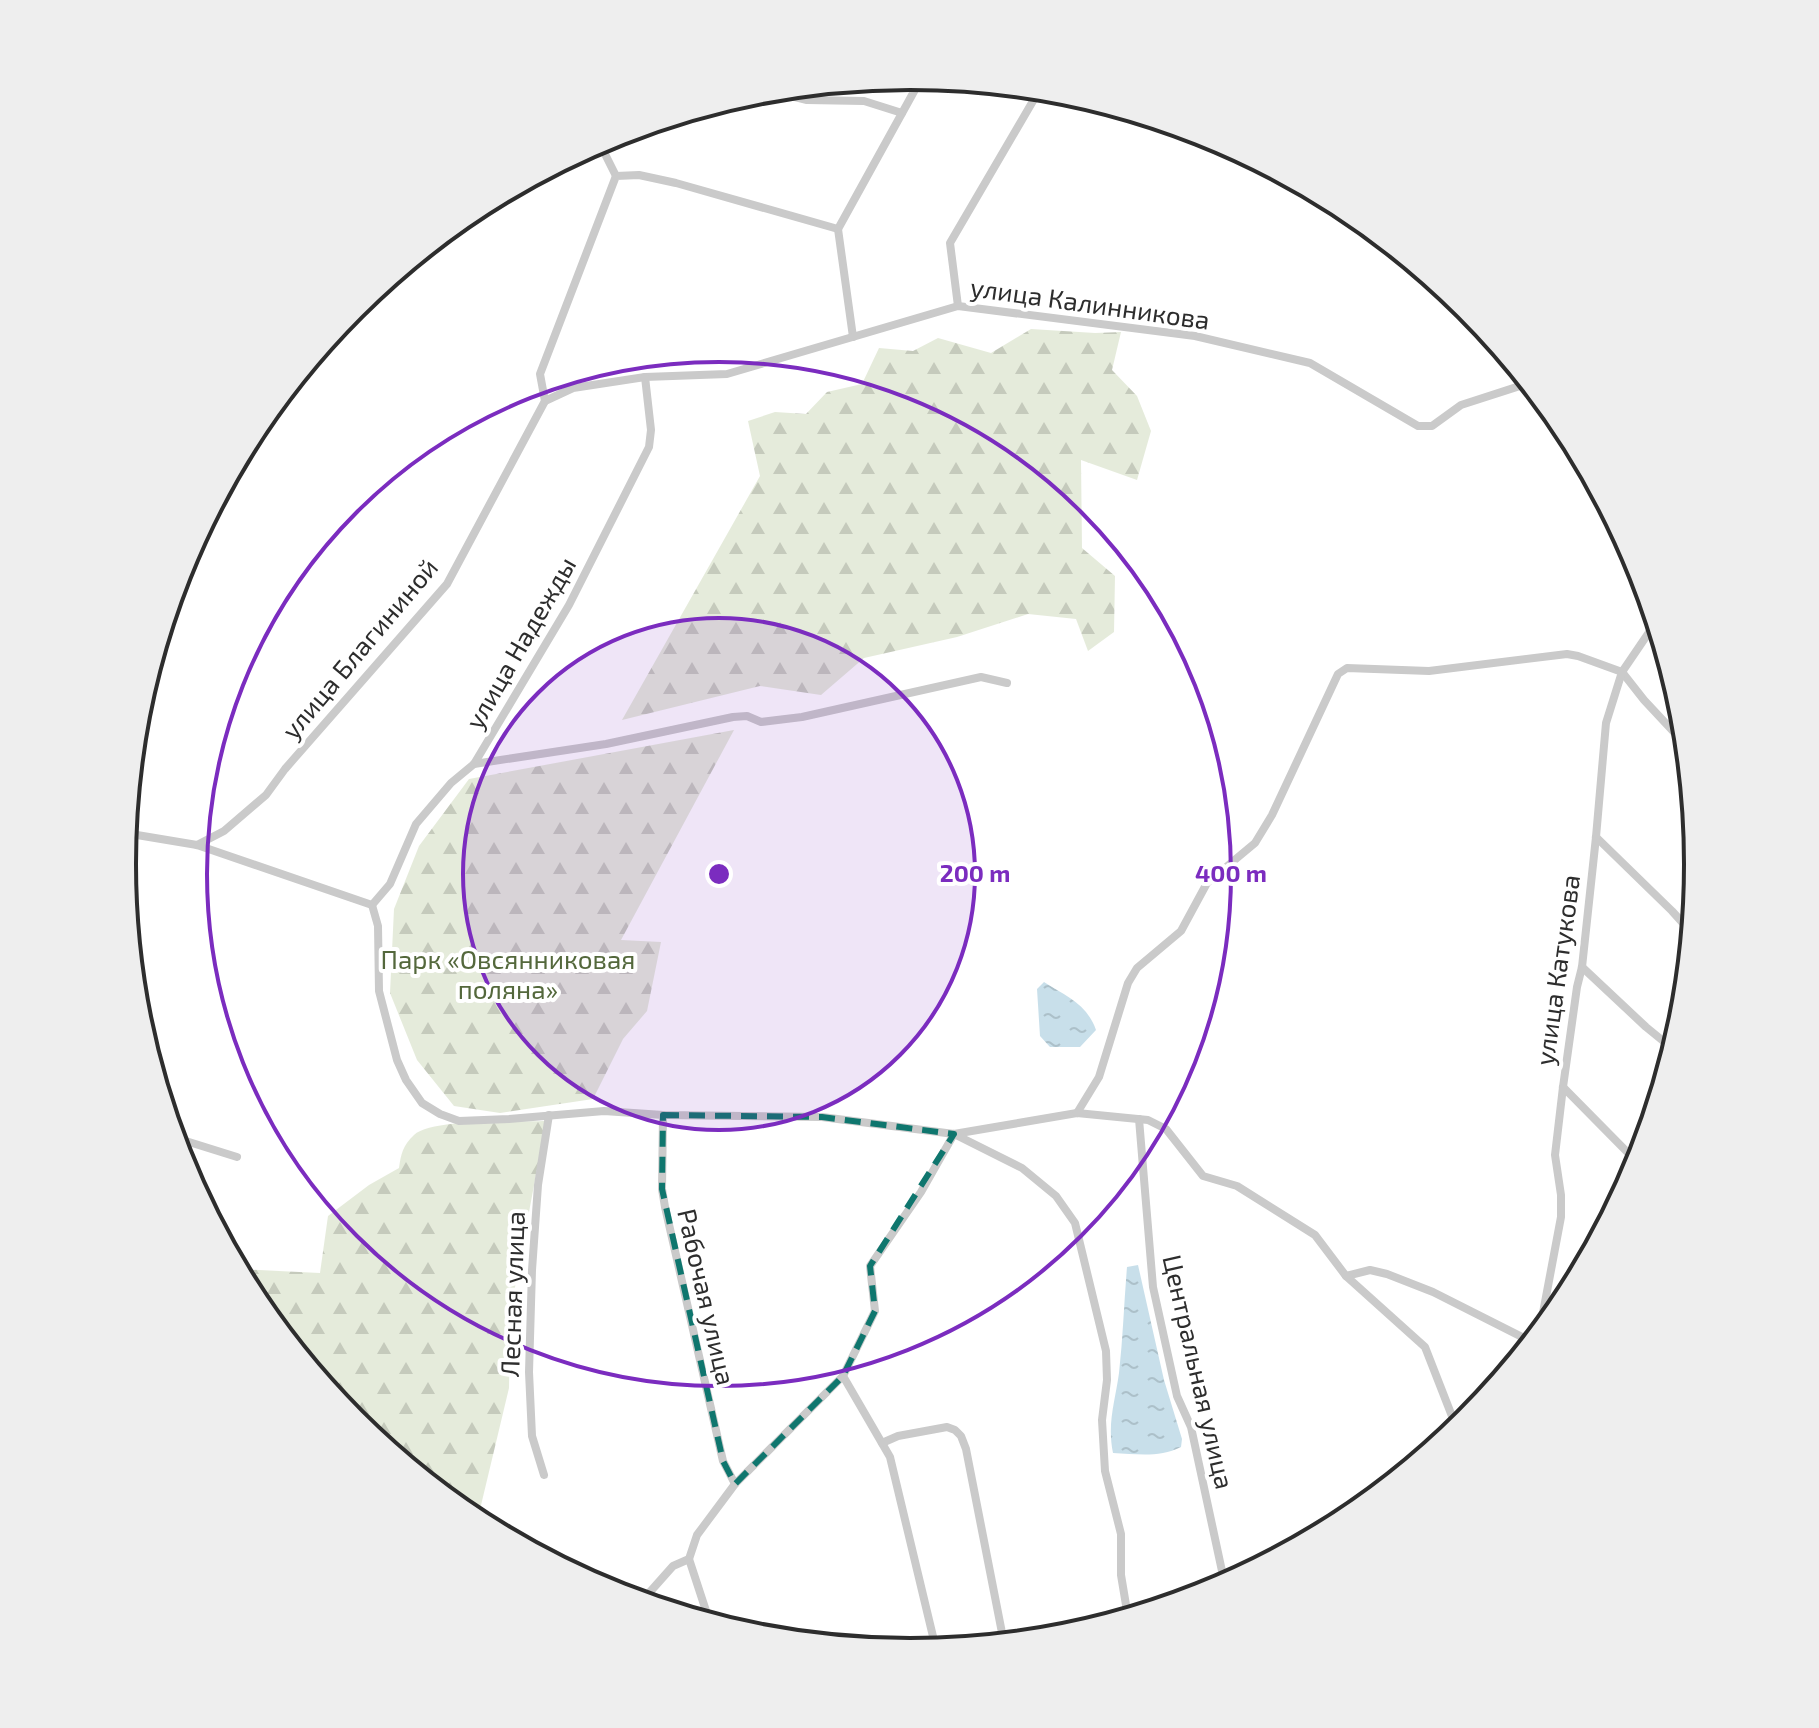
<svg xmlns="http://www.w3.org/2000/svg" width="1819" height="1728" font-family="'Exo 2',sans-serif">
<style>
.forest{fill:url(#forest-firs)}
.water{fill:url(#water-ripples)}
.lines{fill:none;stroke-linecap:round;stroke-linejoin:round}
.street{stroke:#cacaca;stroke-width:8}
.marked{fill:none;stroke:#0f766e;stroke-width:6;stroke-dasharray:16 10;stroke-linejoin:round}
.ring{fill:none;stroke:#7b2cbf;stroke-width:4}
.labels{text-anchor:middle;stroke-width:8;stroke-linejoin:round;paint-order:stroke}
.street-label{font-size:26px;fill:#2d2d2d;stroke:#fff}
.park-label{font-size:26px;fill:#54683c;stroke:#fff}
.rim{fill:none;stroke:#2d2d2d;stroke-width:4}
.centre{fill:#7b2cbf;stroke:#fff;stroke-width:4}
.ring-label{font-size:24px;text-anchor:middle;font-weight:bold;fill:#7b2cbf;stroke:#fff;stroke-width:8;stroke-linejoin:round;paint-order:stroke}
</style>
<defs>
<pattern id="forest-firs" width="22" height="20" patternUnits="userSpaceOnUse" patternTransform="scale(2)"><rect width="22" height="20" fill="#e5ebdb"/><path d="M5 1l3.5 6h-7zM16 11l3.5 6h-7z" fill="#c5cabc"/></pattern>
<pattern id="water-ripples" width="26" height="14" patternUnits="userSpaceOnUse" patternTransform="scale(2)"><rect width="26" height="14" fill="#c8dfea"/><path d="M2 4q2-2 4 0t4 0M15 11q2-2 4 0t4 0" fill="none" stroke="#acc0c9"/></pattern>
</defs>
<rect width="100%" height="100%" fill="#fff"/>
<!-- forest -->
<g class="forest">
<polygon points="1031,329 1095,333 1121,332 1112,370 1137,396 1151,431 1137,480 1081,460 1082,548 1115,576 1114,632 1088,651 1076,619 1028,614 957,637 864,658 821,695 760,686 622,720 760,476 748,421 775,412 806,414 827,392 862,384 879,348 913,351 938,338 991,353"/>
<polygon points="734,730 621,940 661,942 647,1011 623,1039 593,1099 500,1113 454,1106 417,1060 390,993 394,909 419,846 469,779"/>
<path d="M546 1121 510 1314 509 1388 477 1522 352 1421 254 1301 237 1269 320 1273 328 1216 369 1185 399 1168C401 1154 403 1145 414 1135 432 1118 519 1122 546 1121Z"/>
</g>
<!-- water -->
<g class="water">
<path d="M1044 982C1066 996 1087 1004 1096 1030L1080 1047H1050L1040 1036 1037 989Z"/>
<path d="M1138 1265 1164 1380 1182 1439 1181 1447C1159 1458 1137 1454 1113 1453 1107 1423 1115 1402 1119 1373 1123 1338 1124 1302 1127 1267Z"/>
</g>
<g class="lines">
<!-- street -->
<g class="street">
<polyline points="767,90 807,100 864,101 902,113"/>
<polyline points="607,137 602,148 616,176"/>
<polyline points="838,229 853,337"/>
<polyline points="958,306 950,243 1040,89"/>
<polyline points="545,401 573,388 645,377 727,374 958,306 1195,336 1310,363 1418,426 1432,426 1461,405 1529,383"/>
<polyline points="474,764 606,744 733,717 747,716 761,722 802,717 981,677 1007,683"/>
<polyline points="125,833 197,845 372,905"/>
<polyline points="1596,837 1672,911 1691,932"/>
<polyline points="197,845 224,831 266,795 285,769 447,584 545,401 540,374 616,176 639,175 676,183 838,229 922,77"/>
<polyline points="372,905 378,926 379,991 397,1060 406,1080 422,1103 440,1114 459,1121 509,1119 604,1111 663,1115 822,1117 954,1134 1077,1113 1148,1120 1166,1129 1203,1176 1237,1186 1315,1235 1346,1276 1370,1270 1387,1274 1433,1292 1532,1342"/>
<polyline points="372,905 390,884 416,824 451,783 474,764 569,605 649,447 651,430 645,377"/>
<polyline points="1582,967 1646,1027 1673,1049"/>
<polyline points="1563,1087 1638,1163"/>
<polyline points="1077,1113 1099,1077 1128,983 1137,968 1181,931 1207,883 1255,843 1272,815 1338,674 1347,668 1429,671 1567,654 1578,656 1622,672 1644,700 1686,745"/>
<polyline points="663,1115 662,1189 665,1207 723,1461 735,1484"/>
<polyline points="1139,1119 1153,1287 1177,1396 1191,1427 1225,1585"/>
<polyline points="173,1137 237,1157"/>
<polyline points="1346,1276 1425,1347 1457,1429"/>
<polyline points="1539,1334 1561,1217 1561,1195 1555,1155 1563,1087 1577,987 1582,967 1596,837 1606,723 1622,672 1656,622"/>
<polyline points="843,1376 890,1457 936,1649"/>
<polyline points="882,1443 898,1436 947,1427 955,1430 961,1436 966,1449 1004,1643"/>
<polyline points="544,1475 532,1436 529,1372 532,1270 538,1185 549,1115"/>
<polyline points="510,1531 521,1546"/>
<polyline points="689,1559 710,1623"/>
<polyline points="641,1602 673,1566 689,1559 697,1535 735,1484 843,1376 875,1311 870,1266 921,1192 954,1134 1022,1168 1056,1196 1075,1223 1106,1351 1107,1380 1102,1420 1105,1471 1121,1534 1121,1575 1128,1617"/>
</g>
</g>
<!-- marked area -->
<path class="marked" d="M663 1115 822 1117 954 1134 870 1266 875 1311 843 1376 735 1484 723 1461 662 1189Z"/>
<!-- distance rings -->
<circle cx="719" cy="874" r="256" fill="#7b2cbf" fill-opacity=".12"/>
<g class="ring">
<circle cx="719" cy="874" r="256"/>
<circle cx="719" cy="874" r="512"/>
</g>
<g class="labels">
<!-- street labels -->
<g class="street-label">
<text transform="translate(1090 304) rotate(8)" y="9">улица Калинникова</text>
<text transform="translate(521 643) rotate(-60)" y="9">улица Надежды</text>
<text transform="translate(360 649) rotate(-50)" y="9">улица Благининой</text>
<text transform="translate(1558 970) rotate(-82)" y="9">улица Катукова</text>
<text transform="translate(513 1294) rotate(-88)" y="9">Лесная улица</text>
<text transform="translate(706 1297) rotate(77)" y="9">Рабочая улица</text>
<text transform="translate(1198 1372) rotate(77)" y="9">Центральная улица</text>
</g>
<!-- park labels -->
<g class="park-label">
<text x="508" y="969">Парк «Овсянниковая<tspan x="508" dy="30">поляна»</tspan></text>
</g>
</g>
<!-- crop -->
<path d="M0 0H1819V1728H0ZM136 864a774 774 0 1 1 1548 0a774 774 0 1 1-1548 0Z" fill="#eee" fill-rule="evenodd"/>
<path class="rim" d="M136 864a774 774 0 1 1 1548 0a774 774 0 1 1-1548 0Z"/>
<circle cx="719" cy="874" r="12" class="centre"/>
<g class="ring-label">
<text x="975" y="882">200 m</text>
<text x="1231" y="882">400 m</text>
</g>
</svg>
